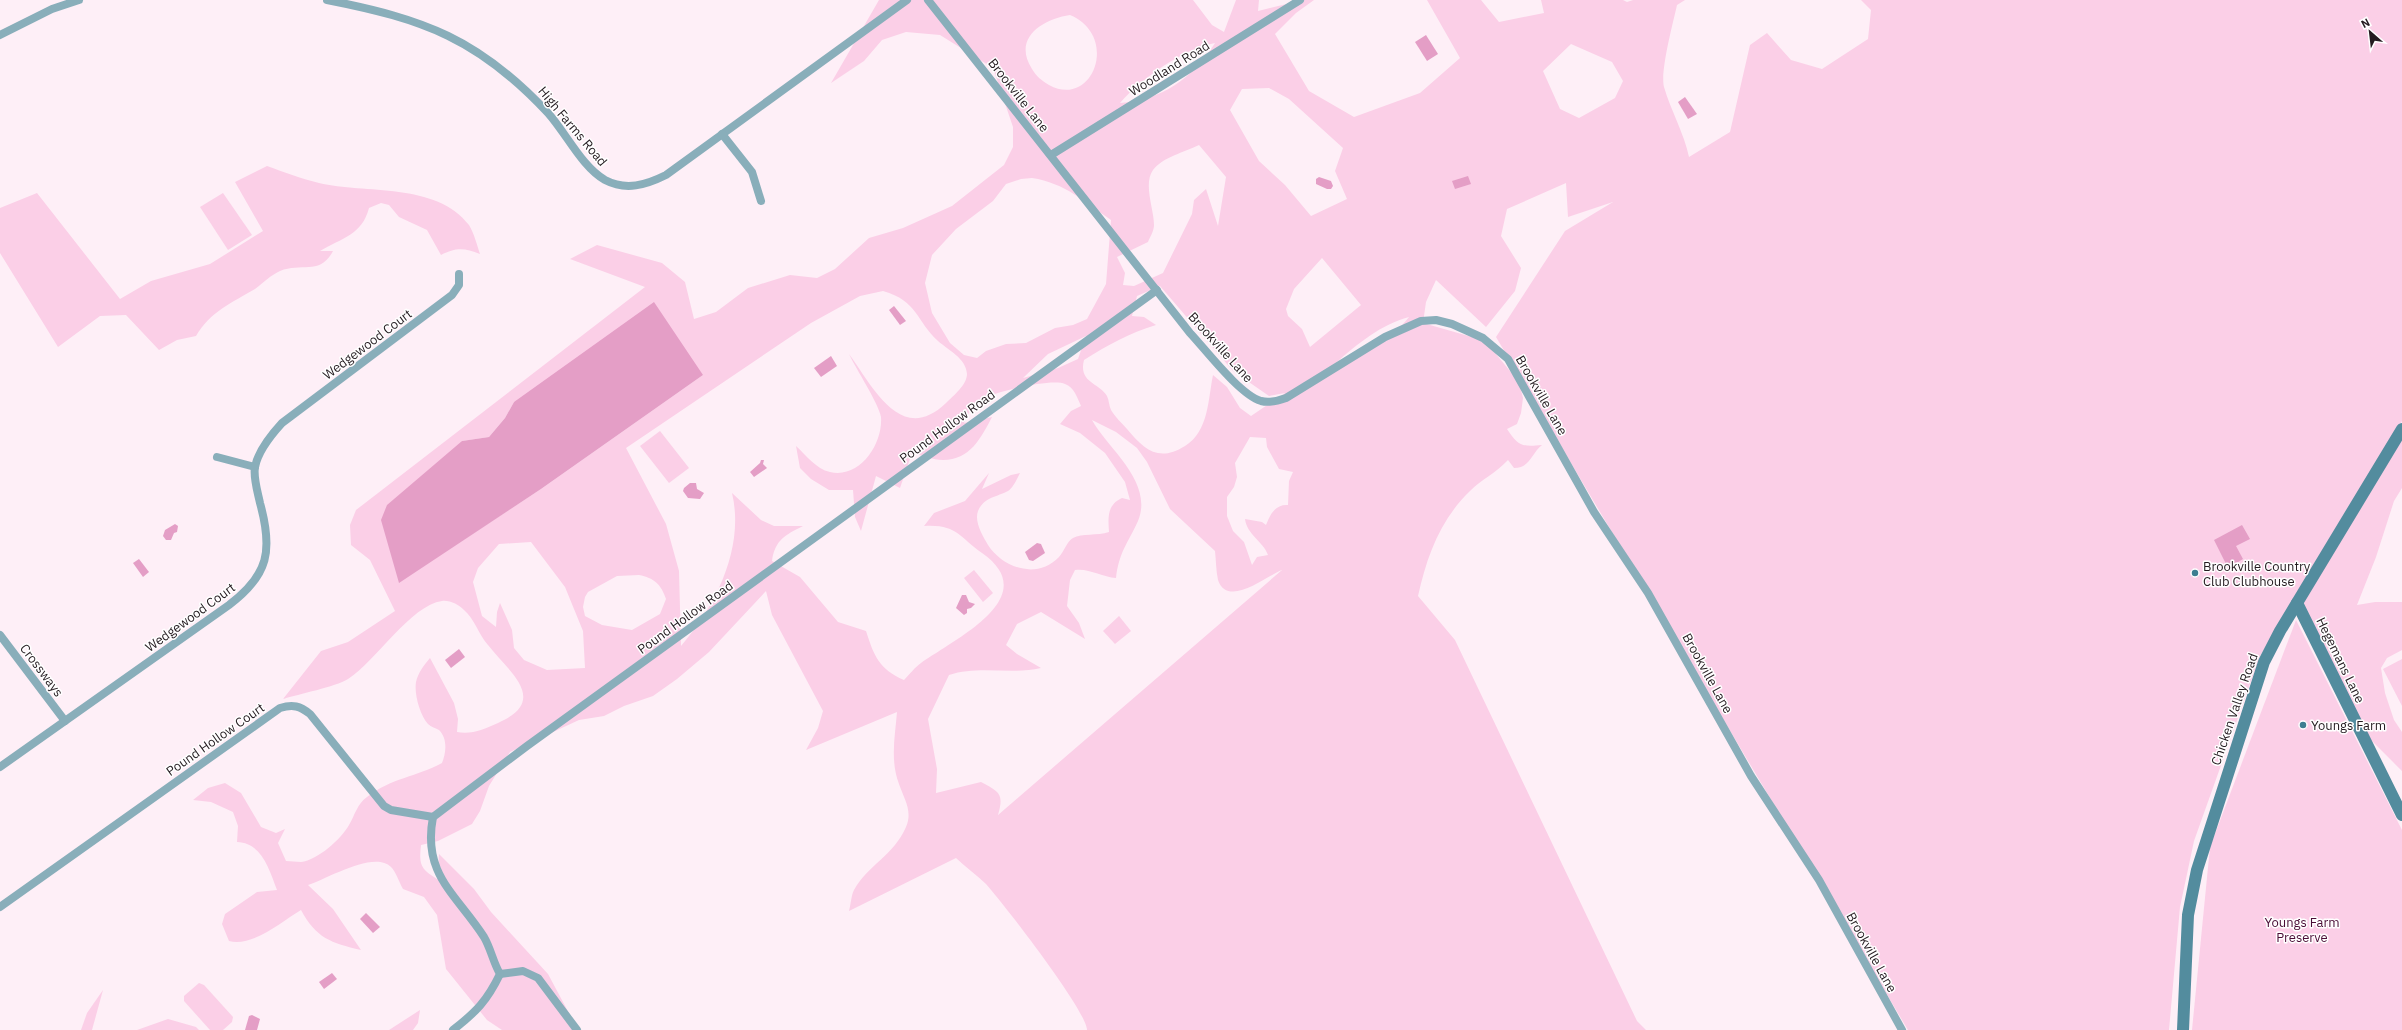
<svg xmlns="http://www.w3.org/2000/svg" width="2402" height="1030" font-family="'IBM Plex Sans',sans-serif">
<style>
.green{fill:#fbcfe7;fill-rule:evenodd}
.water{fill:#e49ec6}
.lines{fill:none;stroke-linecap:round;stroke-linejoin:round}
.street{stroke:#89aeba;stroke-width:8}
.secondary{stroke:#538c9e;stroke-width:12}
.poi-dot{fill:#3d7e91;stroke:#fff;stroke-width:1.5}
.labels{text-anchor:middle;stroke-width:3;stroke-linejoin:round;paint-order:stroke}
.street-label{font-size:13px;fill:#241b20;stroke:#fff}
.poi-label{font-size:13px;fill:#241b20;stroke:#fff;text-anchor:start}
.park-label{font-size:13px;fill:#4a0d36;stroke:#fff}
</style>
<rect width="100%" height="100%" fill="#feeff7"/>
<!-- green -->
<g class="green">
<path d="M879 0H1193L1212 25 1224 32 1236 0H1259L1258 11 1303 0H1314L1296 13 1275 34 1309 91 1354 117 1420 93 1460 58 1427 0H1481L1499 22 1544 13 1541 0H1623L1627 2 1633 0H1685L1677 5C1673 23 1660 72 1664 87 1671 111 1684 133 1689 157L1730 132 1750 45 1767 33 1791 60 1822 69 1868 39 1871 10 1861 0H2402V421L2260 656 2194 841 2180 907 2169 1030H1908L1496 337 1565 231 1613 202 1568 217 1566 183 1507 209 1501 236 1521 268 1515 291 1486 327 1436 280 1426 302 1423 323 1479 339 1491 348 1519 382 1523 398 1521 413 1517 424 1507 429C1518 446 1522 447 1542 445 1531 454 1530 468 1514 468L1508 460C1495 474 1482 479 1470 491 1440 520 1427 556 1418 596L1455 640 1637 1021 1646 1030H1087C1087 1011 1003 903 986 884 977 875 965 867 956 858L849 911C851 904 851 896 854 890 868 865 894 855 906 827 913 811 904 799 899 784 890 760 895 737 897 712L806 750 818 728 823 711 772 615 766 591 709 652 677 679 653 696 624 706 604 716 579 720 510 752 489 786 480 811 472 824 438 841 421 845C419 865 420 868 437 879L439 854 474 889 491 912 548 974 578 1030H502L487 1020 446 969 437 915 424 897 403 889C399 882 396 872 391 867 374 850 327 879 308 885L333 909 361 950C331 943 316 938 301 910 281 922 253 947 229 941L222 924 225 914 257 892 277 890C269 869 262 843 237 842L238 826 233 812 211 802 193 800 208 788 225 783 241 793 261 827 276 833 285 829 278 843 286 861C291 861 296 862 301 862 318 860 341 839 349 825 355 815 357 804 367 797 391 778 416 777 442 763 446 753 448 739 439 730 436 728 431 727 428 724 420 715 414 694 416 682 418 673 424 665 430 658L454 703 458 719 457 732C471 735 485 729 498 723 550 700 509 672 488 645 479 635 474 618 464 610 459 605 450 600 442 601 411 605 376 661 348 679 335 687 299 694 283 699L321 651 348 642 395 611 370 560 351 545 350 525 356 510 645 287 570 259 597 245 662 263 685 282 694 319 716 312 748 288 790 275 817 278 835 269 869 238 903 228 952 206 1004 165 1013 147V127L993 68 940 35 906 32 882 40 864 61 831 83ZM1070 15C1120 36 1093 109 1049 85 1041 80 1037 77 1032 69 1012 38 1043 19 1070 15ZM1215 43C1193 78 1162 100 1120 103 1142 78 1181 50 1215 43ZM1571 44 1612 62 1623 81 1615 98 1579 118 1560 109 1543 71ZM1269 88 1289 99 1343 148 1335 171 1347 199 1311 216 1285 185 1259 161 1230 110 1242 89ZM1199 145 1226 177 1218 226 1206 189 1194 200 1192 214 1163 273 1134 286 1123 285 1125 273 1117 257 1148 242C1150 237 1154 231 1154 225 1154 209 1143 184 1153 170 1163 157 1185 152 1199 145ZM1032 178C1065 183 1085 202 1111 220L1106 284 1087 319 1073 325 1055 328 1026 343 1006 344 986 351 977 358 964 355 950 343 932 313 925 283 932 255 956 229 993 201 1006 184 1021 179ZM1322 258 1361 305 1310 347 1302 329 1288 316 1286 309 1294 289ZM1160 286 1233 371 1269 396 1285 393 1251 416 1240 408 1227 387 1213 375C1208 399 1209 431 1185 446 1158 463 1144 449 1127 429 1122 423 1115 417 1111 410 1109 406 1109 400 1107 396 1100 383 1078 383 1084 360 1108 345 1129 333 1156 325L1144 317 1132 316 1137 296ZM883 291C918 301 916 321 938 341 948 350 966 358 967 374 967 385 953 396 946 403 901 446 873 387 849 354 856 369 879 404 881 417 883 444 860 479 830 472 816 469 806 455 796 446L800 468 811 479 829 490H853L855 517 861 531 876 476 900 488 912 453C921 455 933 460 943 460 970 460 981 438 992 417L964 423C968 414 972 406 980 400 992 392 1052 378 1065 384 1074 387 1077 397 1081 406L1071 411 1060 424 1080 433 1105 453 1125 482 1130 500 1122 498C1107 505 1108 517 1109 532 1097 536 1082 533 1073 538 1067 541 1064 552 1059 557 1037 580 1003 568 988 545 983 536 974 522 978 511 984 497 997 497 1008 491 1013 488 1017 479 1020 473L1011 475 982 489 989 473 965 501 934 513 924 526C957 524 959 537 982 553 1045 597 954 639 921 663 915 667 909 675 904 680 879 669 874 656 866 631L838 622 800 577 772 561C775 540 785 535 803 526H774L761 520 732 493C745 547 716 606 681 646L679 571 666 524 626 448 811 323 860 296ZM1409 317C1388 343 1368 354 1336 363 1357 344 1382 324 1409 317ZM1086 336 1078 359 1058 368 1023 378 1048 354ZM703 375 541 489 399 582 462 441 489 437 505 418 514 402ZM1092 420 1116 432 1137 448 1147 462 1170 509 1215 551C1216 560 1216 571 1218 580 1228 609 1268 575 1282 570L998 815C1004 794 1000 792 981 782L936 793 937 769 928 719 949 675C979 665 1010 675 1041 668L1017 654 1006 645 1017 624 1041 612 1085 639 1079 623 1067 606 1070 580 1075 570C1089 568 1102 577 1116 578 1119 552 1128 543 1138 521 1154 482 1108 449 1092 420ZM1250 437 1266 438 1267 447 1279 469 1293 472 1289 481 1288 505C1275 504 1270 515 1266 525L1262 522 1245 519C1247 535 1263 541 1268 555L1257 557 1252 565 1244 542 1233 531 1227 516V497L1234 487 1237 477 1235 463ZM531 542 565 587 583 631 585 668 547 670 524 660 514 648 512 630 500 603 497 612 496 627 482 616 473 582 478 568 499 544ZM639 575C654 578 661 584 666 599L660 614 632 630 602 625 585 616 583 607 585 597 588 592 617 576Z"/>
<path d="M267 166C284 172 302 179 319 183 365 194 436 182 469 225 474 233 477 245 480 254 465 248 456 247 441 255L427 230 399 217 389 205 381 203 369 208C362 235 342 238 320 251H333C320 276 302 262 280 271 271 275 263 283 255 289 231 303 210 312 196 336L177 340 159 350 126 315 100 316 58 347 0 253V208L37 193 120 299 151 281 210 264 263 231 235 182Z"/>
<polygon points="223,193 252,235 228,250 200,207"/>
<polygon points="660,431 689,468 669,483 640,446"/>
<polygon points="2402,437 2402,488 2394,501 2376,557 2357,605 2375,602 2402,602 2402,650 2387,658 2381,668 2385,693 2394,720 2402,732 2402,771 2366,735 2301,603"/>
<polygon points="974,570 993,593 983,602 964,578"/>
<polygon points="1119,616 1131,631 1115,644 1103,631"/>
<polygon points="2296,620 2402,830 2402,1030 2192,1030 2210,847"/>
<polygon points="2402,659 2402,706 2383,669"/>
<polygon points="199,983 204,985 233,1017 232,1022 223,1030 210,1030 184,1001 184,996"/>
<polygon points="103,990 92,1030 81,1030 87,1013"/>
<polygon points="420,1010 418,1023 413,1030 389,1030"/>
<polygon points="168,1019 196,1027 199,1030 137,1030"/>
</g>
<!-- water -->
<g class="water">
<polygon points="1426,35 1438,54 1427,61 1415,42"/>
<polygon points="1685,97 1697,114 1688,119 1678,102"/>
<polygon points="1468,176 1471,184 1455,189 1452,181"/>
<polygon points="1319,177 1331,181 1333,186 1331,189 1327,189 1316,184 1316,179"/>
<polygon points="654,302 703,375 541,489 399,583 381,520 387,505 462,441 489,437 505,418 514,402"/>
<polygon points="894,306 906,321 900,325 889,310"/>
<polygon points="831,356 837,366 821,377 814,368"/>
<polygon points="761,460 764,460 763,464 767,468 754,477 750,472 760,463"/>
<polygon points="690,483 696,483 697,489 704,493 700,499 688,498 683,491 684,488"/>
<polygon points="175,524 178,526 177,532 174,533 171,540 166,540 163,536 165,530"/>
<polygon points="2242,525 2250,539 2236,546 2243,559 2228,568 2214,540"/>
<polygon points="1037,543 1041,544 1045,553 1033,561 1029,560 1025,552"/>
<polygon points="139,559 149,572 143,577 133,563"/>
<polygon points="962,595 966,595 969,602 975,604 971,608 967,609 967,613 964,615 956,608"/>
<polygon points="459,649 465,657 451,668 445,660"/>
<polygon points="366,913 380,927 373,933 360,919"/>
<polygon points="332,973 337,979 324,989 319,982"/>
<polygon points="252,1015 260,1019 257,1030 245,1030 249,1016"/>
</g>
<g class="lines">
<!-- street -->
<g class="street">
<path d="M327 0C424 19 479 39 548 113 566 133 582 167 605 180 626 191 646 185 666 175L907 0"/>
<path d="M928 0 1190 333C1206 350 1240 395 1261 401 1269 403 1278 401 1286 398L1385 337 1421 321 1436 320 1452 324 1483 338 1508 359 1594 512 1648 593 1751 776 1819 880 1902 1030"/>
<polyline points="0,35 52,9 79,0"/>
<polyline points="722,134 752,172 761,201"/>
<polyline points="1051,155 1300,0"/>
<polyline points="217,457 255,467"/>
<polyline points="0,635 65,721"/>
<path d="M0 767 229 605C269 575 273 550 260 503 258 493 253 478 255 467 258 451 271 435 282 423L452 295 459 285V274"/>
<path d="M0 907 280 708C293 704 300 706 310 714L384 806 391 810 433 817"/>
<polyline points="500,974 523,971 538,978 577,1030"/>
<path d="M453 1030C476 1012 487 1001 500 974 493 962 491 949 484 937 456 894 422 874 433 817L527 746 1157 290"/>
</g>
<!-- secondary -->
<g class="secondary">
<polyline points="2297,603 2402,815"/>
<polyline points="2183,1030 2188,915 2197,870 2264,662 2280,631 2402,429"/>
</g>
</g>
<!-- markers -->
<g class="poi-dot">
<circle cx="2195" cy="573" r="4"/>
<circle cx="2303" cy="725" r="4"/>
</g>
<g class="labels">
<!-- street labels -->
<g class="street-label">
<text transform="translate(1169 68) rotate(-32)" y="5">Woodland Road</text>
<text transform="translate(1019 95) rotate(52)" y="5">Brookville Lane</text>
<text transform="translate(573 126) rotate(50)" y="5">High Farms Road</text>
<text transform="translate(367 344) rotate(-37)" y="5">Wedgewood Court</text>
<text transform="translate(1221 347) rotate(48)" y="5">Brookville Lane</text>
<text transform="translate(1542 395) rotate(60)" y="5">Brookville Lane</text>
<text transform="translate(947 426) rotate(-36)" y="5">Pound Hollow Road</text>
<text transform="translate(190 617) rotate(-36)" y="5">Wedgewood Court</text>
<text transform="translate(685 617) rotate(-36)" y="5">Pound Hollow Road</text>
<text transform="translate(2341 660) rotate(64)" y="5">Hegemans Lane</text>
<text transform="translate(42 670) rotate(53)" y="5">Crossways</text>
<text transform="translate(1708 673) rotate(61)" y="5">Brookville Lane</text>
<text transform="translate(2234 709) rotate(-71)" y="5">Chicken Valley Road</text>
<text transform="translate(215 739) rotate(-35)" y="5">Pound Hollow Court</text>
<text transform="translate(1872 952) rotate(61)" y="5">Brookville Lane</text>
</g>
<!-- poi labels -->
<g class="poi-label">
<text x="2203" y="571">Brookville Country<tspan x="2203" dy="15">Club Clubhouse</tspan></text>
<text x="2311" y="730">Youngs Farm</text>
</g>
<!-- park labels -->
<g class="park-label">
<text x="2302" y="927">Youngs Farm<tspan x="2302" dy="15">Preserve</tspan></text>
</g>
</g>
<!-- north arrow -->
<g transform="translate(2370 32) rotate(332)" stroke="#ffffff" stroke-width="3" paint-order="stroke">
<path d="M0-3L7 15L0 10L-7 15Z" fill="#241b20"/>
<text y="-6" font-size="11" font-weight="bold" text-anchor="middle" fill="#241b20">N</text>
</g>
</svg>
